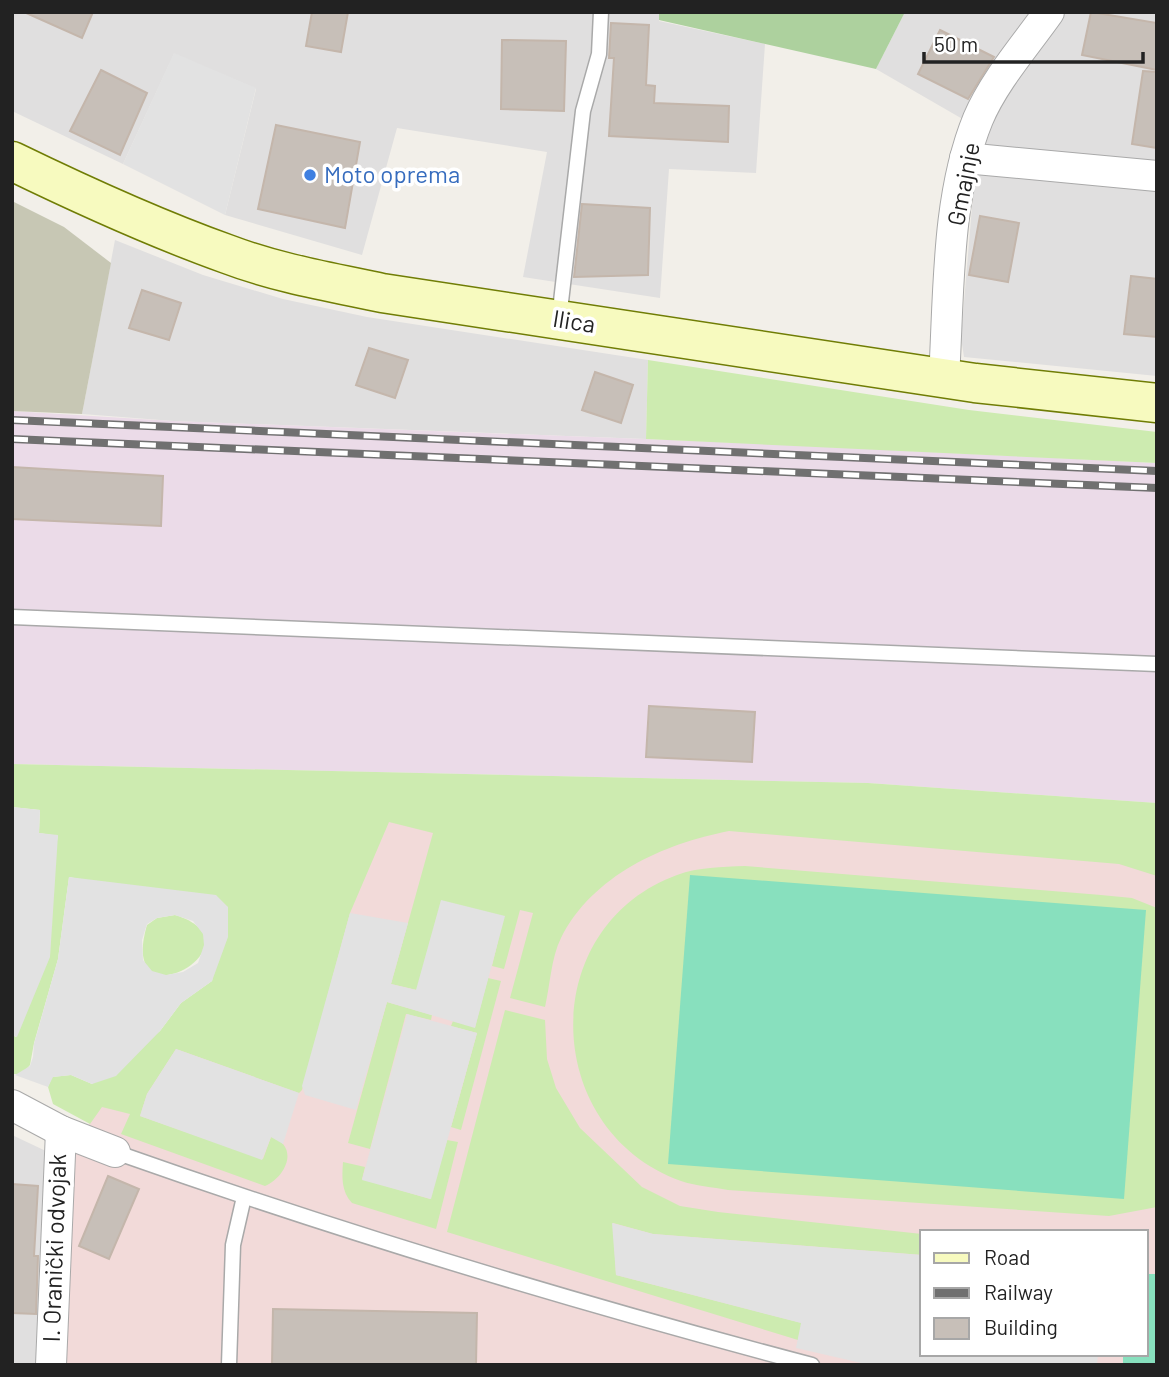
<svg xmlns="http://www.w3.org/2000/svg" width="1169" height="1377" font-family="Barlow,sans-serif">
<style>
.residential{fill:#e0dfdf}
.commercial{fill:#f2dad9;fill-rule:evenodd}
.industrial{fill:#ebdbe8}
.construction{fill:#c7c7b4}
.grass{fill:#cdebb0}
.forest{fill:#add19e}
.pitch{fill:#88e0be}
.parking{fill:#e2e2e2;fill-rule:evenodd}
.building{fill:#c7bfb8;stroke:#c4b6ab;stroke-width:2}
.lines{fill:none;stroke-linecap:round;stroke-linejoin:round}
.service-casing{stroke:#a9a9a9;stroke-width:17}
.minor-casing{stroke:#a9a9a9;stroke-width:32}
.secondary-casing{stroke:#707d05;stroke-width:41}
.service{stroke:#fff;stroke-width:14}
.minor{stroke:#fff;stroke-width:30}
.secondary{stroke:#f7fabf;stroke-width:38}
.rail-casing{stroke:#707070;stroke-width:8}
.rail{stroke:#fff;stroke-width:5;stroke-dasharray:16;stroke-linecap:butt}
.shop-dot{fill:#3f7fe0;stroke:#fff;stroke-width:2.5}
.labels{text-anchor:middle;stroke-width:7;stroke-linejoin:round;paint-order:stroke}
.shop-label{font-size:24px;fill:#366cbe;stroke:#fff;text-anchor:start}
.street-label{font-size:24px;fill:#222;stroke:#fff}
</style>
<rect width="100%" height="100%" fill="#f2efe9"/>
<!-- residential -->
<g class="residential">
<polygon points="12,12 659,12 659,21 765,44 756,173 669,169 660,298 523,277 547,152 397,128 362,255 225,215 256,89 174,54 123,164 12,111"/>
<polygon points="905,12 1157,12 1157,376 964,357 961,338 975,171 985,132 876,69"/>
<polygon points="115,240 203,275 283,299 367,317 648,360 646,439 173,421 82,414"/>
<polygon points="12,1135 67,1161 57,1365 12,1365"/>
</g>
<!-- commercial -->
<path class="commercial" d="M388 795 1157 852V1365H57L67 1161 102 1102 344 914ZM922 1232H1146V1354H922Z"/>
<!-- industrial -->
<polygon class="industrial" points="12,411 173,421 747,443 1157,463 1157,803 868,783 12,764"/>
<!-- construction -->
<polygon class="construction" points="12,201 64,227 111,263 82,414 12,411"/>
<!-- grass -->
<g class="grass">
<polygon points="648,360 969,410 1157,432 1157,463 646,439"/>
<path d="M12 764 868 783 1157 803V876L1119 864 729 831C663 844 593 875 561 938 551 958 550 986 545 1007L510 998 533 913 520 910 504 969 492 966 504 916 417 990 391 984 433 833 389 822 350 913 302 1090 299 1093 176 1049 147 1094 140 1116 263 1159 271 1137C300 1146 286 1177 265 1186L121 1134 130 1114 102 1107 90 1124 53 1104 48 1087 52 1077 71 1075 92 1084 160 1031 181 1003 212 981 228 907 69 877 58 959 34 1043 30 1065 22 1074H12V1035L16 1037 58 836 39 833 40 810 12 807Z"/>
<path d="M745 866 1101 895 1132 898 1157 908V1207L1109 1216 728 1190C713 1187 695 1186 681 1181 541 1131 535 927 677 875 699 867 721 867 745 866Z"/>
<path d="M175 915C267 943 116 1029 147 925L157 918Z"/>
<polygon points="488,978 501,981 461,1130 451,1127 477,1033 451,1026 453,1021 475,1027"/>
<polygon points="387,1002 432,1015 431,1020 406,1014 370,1149 348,1143"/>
<polygon points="505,1010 545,1020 547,1059 556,1088 580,1128 642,1187 680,1206 718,1212 922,1234 922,1255 653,1234 613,1223 616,1275 802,1323 798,1340 447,1232"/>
<path d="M447 1140 458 1142 436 1229 352 1203C341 1191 342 1177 343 1162L365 1167 362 1179 430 1199Z"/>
</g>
<!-- forest -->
<polygon class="forest" points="659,12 905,12 876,69 659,20"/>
<!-- pitch -->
<g class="pitch">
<polygon points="690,875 1146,910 1124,1199 668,1164"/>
<polygon points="1146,1274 1157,1274 1157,1365 1123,1365 1123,1354 1146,1354"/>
</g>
<!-- parking -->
<g class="parking">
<polygon points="174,53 256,88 225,215 123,164"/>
<polygon points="12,807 40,810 39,833 58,835 50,957 17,1037 12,1035"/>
<path d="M69 877 216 895 228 907V937L212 981 181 1003 160 1031 116 1076 92 1084 71 1075 53 1077 48 1087 15 1075 30 1066 33 1057 34 1044 58 959ZM175 915 193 921 203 934 204 945 198 963 183 972 166 975 152 971 143 960 142 940 147 924 157 918Z"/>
<polygon points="441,900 505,916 475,1028 387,1002 356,1110 305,1095 302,1086 350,913 408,923 391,984 416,990"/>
<polygon points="407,1014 477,1033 431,1199 362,1180"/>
<polygon points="176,1049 299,1093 283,1144 271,1137 262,1160 140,1116 147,1094"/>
<polygon points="612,1223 653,1234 922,1255 922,1354 1098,1354 1097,1365 870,1365 796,1348 801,1323 616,1275"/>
</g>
<!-- building -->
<g class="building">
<polygon points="24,12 93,12 82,38"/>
<polygon points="312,12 348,12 341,52 306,46"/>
<polygon points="1091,12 1157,23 1157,70 1082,55"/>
<polygon points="611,23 649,25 646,85 655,86 654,103 729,106 728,142 609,136 614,58 609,58"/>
<polygon points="940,30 994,57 968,99 918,74"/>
<polygon points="502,40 566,41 564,111 501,109"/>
<polygon points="101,70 147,93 120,155 70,131"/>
<polygon points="1143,71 1157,72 1157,148 1132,144"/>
<polygon points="276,125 360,142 345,228 258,209"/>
<polygon points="582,204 650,208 648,275 574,277"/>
<polygon points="980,216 1019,223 1008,282 969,275"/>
<polygon points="1131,276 1157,279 1157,337 1124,334"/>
<polygon points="142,290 181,303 169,340 129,328"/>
<polygon points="369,348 408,360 395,398 356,385"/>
<polygon points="595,372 633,385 621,423 582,410"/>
<polygon points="12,467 163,476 161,526 12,519"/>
<polygon points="649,706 755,712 752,762 646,757"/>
<polygon points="108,1176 139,1189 109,1259 79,1246"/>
<polygon points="12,1184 38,1186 34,1256 38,1256 36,1314 12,1313"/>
<polygon points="273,1309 477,1313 476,1365 272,1365"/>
</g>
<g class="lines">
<defs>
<g id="service">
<polyline points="559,319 583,111 599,54 601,12"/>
<polyline points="12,617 1157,664"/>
<path d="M115 1152C344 1233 577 1303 812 1365"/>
<polyline points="229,1365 233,1245 244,1197"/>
</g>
<g id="minor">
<polyline points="965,158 1157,176"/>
<path d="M944 378C949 295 946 197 978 119 994 81 1025 46 1049 12"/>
<polyline points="12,1105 61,1131 115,1152"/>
<polyline points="51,1365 61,1131"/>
</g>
<path id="secondary" d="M12 161C82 195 154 228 227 254 277 273 330 282 382 293L975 383 1157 403"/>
</defs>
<!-- service casing -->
<use href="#service" class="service-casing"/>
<!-- minor casing -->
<use href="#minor" class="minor-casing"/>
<!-- secondary casing -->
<use href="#secondary" class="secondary-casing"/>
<!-- service -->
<use href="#service" class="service"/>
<!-- minor -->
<use href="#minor" class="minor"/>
<!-- secondary -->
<use href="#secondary" class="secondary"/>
<defs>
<g id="rail">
<polyline points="12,420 1157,471"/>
<polyline points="12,439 1157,488"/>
</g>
</defs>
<!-- rail casing -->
<use href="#rail" class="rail-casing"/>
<!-- rail -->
<use href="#rail" class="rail"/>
</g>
<!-- markers -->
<circle class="shop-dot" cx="310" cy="175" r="7"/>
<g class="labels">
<!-- shop labels -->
<g class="shop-label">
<text x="324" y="183">Moto oprema</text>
</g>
<!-- street labels -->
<g class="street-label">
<text transform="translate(964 184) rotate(-79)" y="8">Gmajnje</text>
<text transform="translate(574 322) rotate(9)" y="8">Ilica</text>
<text transform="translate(55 1248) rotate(-88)" y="8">I. Oranički odvojak</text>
</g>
</g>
<!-- border -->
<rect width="1169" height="1377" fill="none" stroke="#222222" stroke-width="28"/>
<!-- legend -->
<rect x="920" y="1230" width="228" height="126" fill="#ffffff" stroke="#a7a7a7" stroke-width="2"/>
<rect x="934" y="1253" width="35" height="10" fill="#f7fabf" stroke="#a7a7a7" stroke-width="2"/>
<text x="984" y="1265" font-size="21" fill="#222222">Road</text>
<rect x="934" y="1288" width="35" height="10" fill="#707070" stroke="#a7a7a7" stroke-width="2"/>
<text x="984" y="1300" font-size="21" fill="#222222">Railway</text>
<rect x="934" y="1318" width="35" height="21" fill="#c7bfb8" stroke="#a7a7a7" stroke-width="2"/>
<text x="984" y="1335" font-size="21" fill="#222222">Building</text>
<!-- scale -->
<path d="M924 52v10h219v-10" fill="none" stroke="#222222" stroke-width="3.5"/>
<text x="934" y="52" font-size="21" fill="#222222" stroke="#ffffff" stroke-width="5" paint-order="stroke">50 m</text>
</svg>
